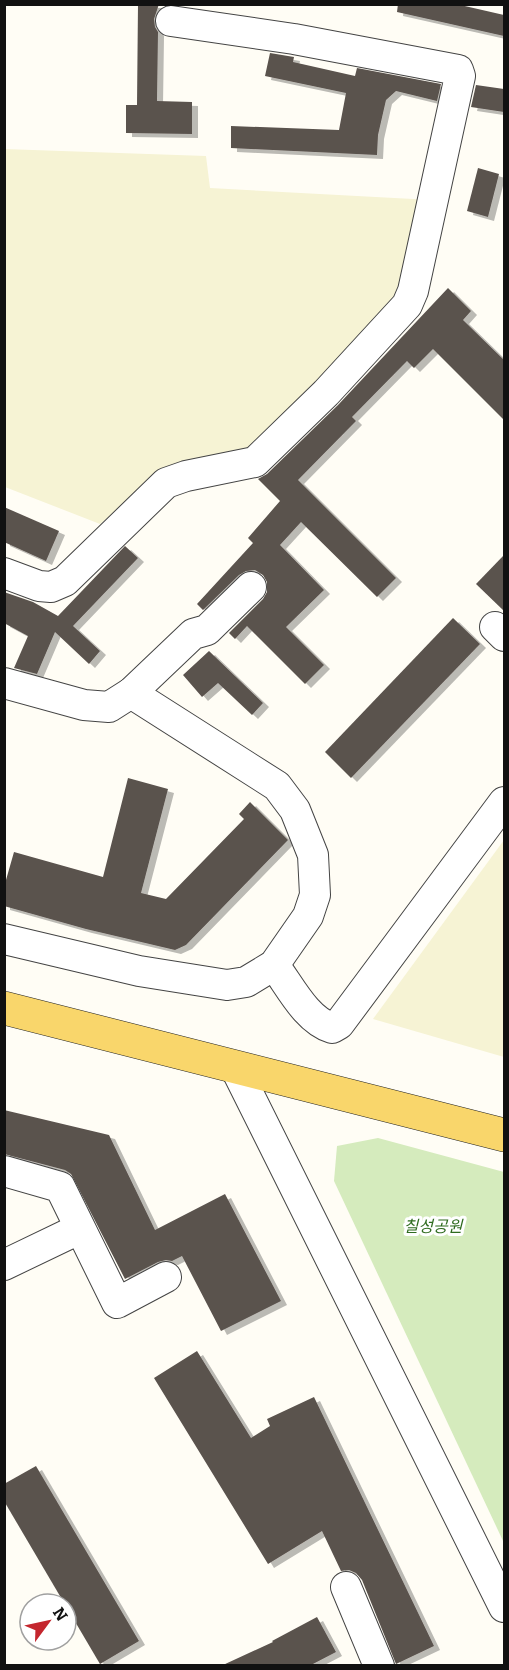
<svg xmlns="http://www.w3.org/2000/svg" width="509" height="1670" font-family="Bitter,'Noto Sans KR',serif">
<style>
.farmland{fill:#f6f3d4}
.green{fill:#d5ebbd}
.building{fill:#5a524d;filter:url(#shadow)}
.lines{fill:none;stroke-linecap:round;stroke-linejoin:round}
.minor-casing{stroke:#444;stroke-width:32}
.major-casing{stroke:#222;stroke-width:34}
.minor{stroke:#fff;stroke-width:30}
.major{stroke:#f9d66b;stroke-width:33}
.labels{text-anchor:middle;stroke-width:6;stroke-linejoin:round;paint-order:stroke}
.park-label{font-size:16px;font-style:italic;fill:#2f6b1f;stroke:#fff}
</style>
<defs>
<filter id="shadow"><feDropShadow dx="6" dy="4" stdDeviation="0" flood-color="#0004"/></filter>
</defs>
<rect width="100%" height="100%" fill="#fffdf5"/>
<!-- farmland -->
<g class="farmland">
<polygon points="4,149 206,156 210,188 432,200 388,316 260,451 161,474 100,524 5,487"/>
<polygon points="504,840 504,1057 373,1019"/>
</g>
<!-- green -->
<polygon class="green" points="378,1138 504,1172 504,1543 334,1181 337,1146"/>
<!-- building -->
<g class="building">
<polygon points="138,4 159,4 154,19 155,27 158,32 157,101 192,102 192,134 126,133 126,105 137,105"/>
<polygon points="398,4 456,4 504,15 504,36 397,12"/>
<polygon points="270,53 294,57 293,62 355,76 357,68 441,84 437,101 396,91 386,100 378,135 377,155 231,148 231,126 339,130 346,93 265,76"/>
<polygon points="476,85 504,89 504,112 471,107"/>
<polygon points="478,168 499,174 488,217 467,211"/>
<polygon points="448,288 471,311 463,320 504,360 504,420 433,349 414,368 407,361 352,417 356,421 298,480 396,578 377,597 301,522 280,545 324,590 286,627 324,665 305,684 247,626 235,639 229,633 263,599 267,592 267,582 263,575 255,570 246,571 239,575 203,610 197,604 253,543 248,538 280,501 258,479 267,474 338,405"/>
<polygon points="4,507 59,531 46,561 4,542"/>
<polygon points="125,546 138,558 73,626 100,651 89,664 55,632 37,674 14,668 28,636 4,623 4,592 33,602 58,616"/>
<polygon points="504,555 504,611 476,584"/>
<polygon points="453,618 480,644 351,778 325,752"/>
<polygon points="209,651 263,703 252,715 218,683 202,697 183,675"/>
<polygon points="128,778 168,789 141,893 166,899 244,819 239,814 250,802 288,840 186,945 175,950 86,929 4,906 4,887 14,852 103,877"/>
<polygon points="4,1110 109,1135 155,1230 225,1194 281,1301 221,1331 182,1256 172,1261 166,1260 158,1262 125,1279 71,1174 65,1170 4,1154"/>
<polygon points="197,1351 251,1438 270,1426 267,1419 314,1397 434,1646 396,1664 362,1580 356,1573 349,1570 341,1571 322,1531 268,1564 154,1378"/>
<polygon points="36,1466 139,1641 100,1664 4,1501 4,1484"/>
<polygon points="317,1617 336,1652 311,1665 223,1665 273,1642 272,1641"/>
</g>
<g class="lines">
<defs>
<g id="minor">
<polyline points="4,573 39,586 51,587 65,581 166,483 186,476 255,462 326,393 407,305 413,291 460,76 458,70 294,39 171,21"/>
<polyline points="495,627 504,636"/>
<polyline points="4,683 84,705 109,707 131,693 193,634 207,630 251,587"/>
<polyline points="4,939 139,971 227,985 246,982 274,965 308,916 315,895 313,855 295,810 277,786 131,693"/>
<path d="M274 965C290 986 306 1020 332 1028L339 1024 504 802"/>
<polyline points="235,1067 504,1607"/>
<polyline points="4,1171 60,1187 117,1303 166,1277"/>
<polyline points="4,1265 79,1229"/>
<polyline points="346,1587 379,1666"/>
</g>
<polyline id="major" points="4,1008 504,1135"/>
</defs>
<!-- minor casing -->
<use href="#minor" class="minor-casing"/>
<!-- major casing -->
<use href="#major" class="major-casing"/>
<!-- minor -->
<use href="#minor" class="minor"/>
<!-- major -->
<use href="#major" class="major"/>
</g>
<g class="labels">
<!-- park labels -->
<g class="park-label">
<text x="433" y="1232">칠성공원</text>
</g>
</g>
<!-- border -->
<rect width="509" height="1670" fill="none" stroke="#111111" stroke-width="12"/>
<!-- north arrow -->
<g transform="translate(48 1622) rotate(57)"><circle r="28" fill="#ffffff" stroke="#a0a0a0" stroke-width="1.5"/>
<path d="M0-4.5L10 22L0 15L-10 22Z" fill="#c4262e"/>
<text y="-9" font-size="16" font-weight="bold" text-anchor="middle" fill="#111111">N</text>
</g>
</svg>
